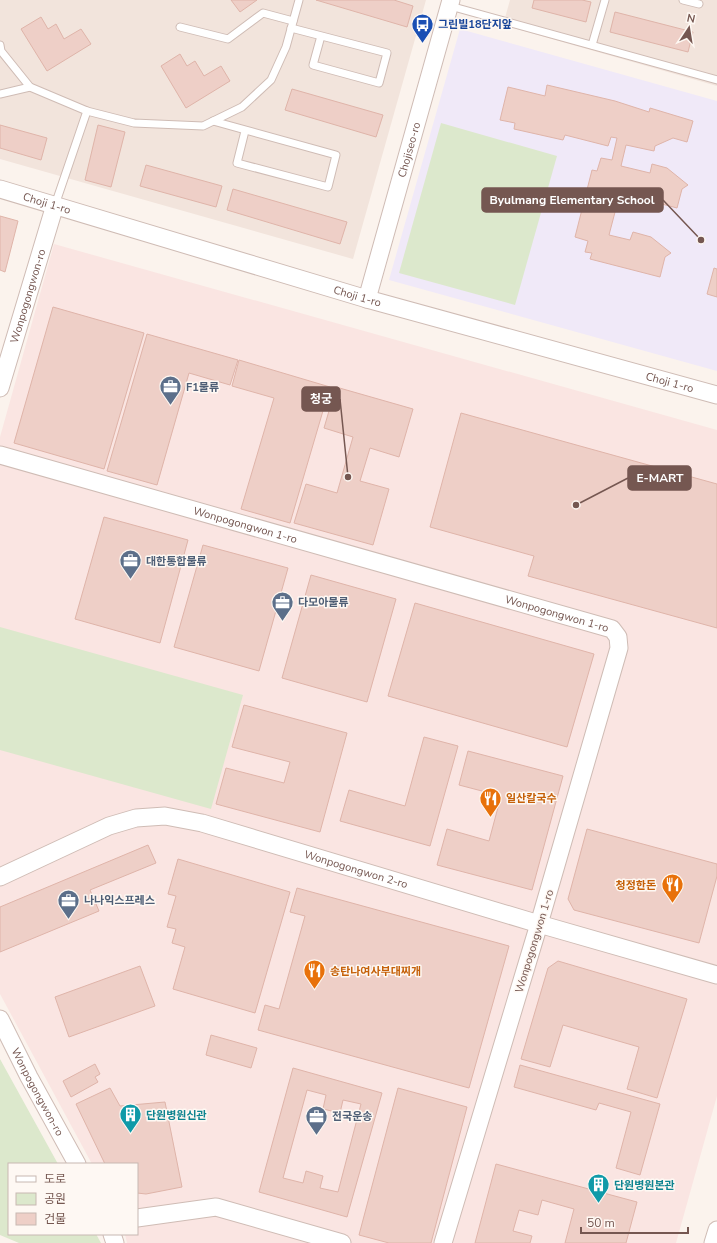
<svg xmlns="http://www.w3.org/2000/svg" width="717" height="1243" font-family="'Nunito Sans','Noto Sans KR',sans-serif">
<style>
.residential{fill:#f2e4dc}
.commercial{fill:#fae5e2}
.education{fill:#f0e9f8}
.green{fill:#dce8cc}
.building{fill:#eecfc7;stroke:#dfb4a9;fill-rule:evenodd}
.lines{fill:none;stroke-linecap:round;stroke-linejoin:round}
.service-casing{stroke:#cfbcb5;stroke-width:9}
.tertiary-casing{stroke:#cfbcb5;stroke-width:19}
.service{stroke:#fff;stroke-width:7}
.tertiary{stroke:#fff;stroke-width:17}
.labels{text-anchor:middle;stroke-width:3;stroke-linejoin:round;paint-order:stroke}
.transit-label{font-size:11px;font-weight:bold;fill:#164399;stroke:#fef8f3;text-anchor:start}
.street-label{font-size:11px;fill:#755751;stroke:#fef8f3}
.service-label{font-size:11px;font-weight:bold;fill:#4e5e75;stroke:#fef8f3;text-anchor:start}
.food-label{font-size:11px;font-weight:bold;fill:#c56008;stroke:#fef8f3;text-anchor:start}
.culture-label{font-size:11px;font-weight:bold;fill:#0d838f;stroke:#fef8f3;text-anchor:start}
.leader{fill:none;stroke:#755751;stroke-width:1.5}
.callout-dot{fill:#755751;stroke:#fef8f3;stroke-width:1.5}
.callout{fill:#755751;stroke:#755751;stroke-width:1.5}
.callout-label{font-size:12px;text-anchor:middle;font-weight:bold;fill:#fff}
</style>
<rect width="100%" height="100%" fill="#fbf3ed"/>
<!-- residential -->
<g class="residential">
<polygon points="0,0 426,0 353,259 0,159"/>
<polygon points="510,0 717,0 717,86 503,25"/>
</g>
<!-- commercial -->
<polygon class="commercial" points="54,244 717,430 717,1096 676,1243 127,1243 125,1234 137,1234 137,1164 92,1164 0,994 0,437"/>
<!-- education -->
<polygon class="education" points="460,29 717,101 717,371 389,280"/>
<!-- green -->
<g class="green">
<polygon points="441,123 557,156 515,305 399,273"/>
<polygon points="0,627 243,695 211,809 0,750"/>
<polygon points="0,1059 58,1164 9,1164 9,1234 96,1234 101,1243 19,1243 0,1235"/>
</g>
<!-- building -->
<g class="building">
<polygon points="231,0 257,0 240,12"/>
<polygon points="316,0 394,0 413,6 407,27"/>
<polygon points="534,0 582,0 591,2 586,22 532,8"/>
<polygon points="615,12 693,32 688,52 610,32"/>
<polygon points="41,17 48,29 56,24 64,39 81,29 91,44 47,71 21,29"/>
<polygon points="180,54 187,66 195,61 204,76 221,66 230,81 186,108 161,66"/>
<polygon points="547,85 615,101 649,112 650,108 693,121 687,142 673,138 655,146 654,151 626,145 621,166 650,173 652,164 667,168 688,185 682,189 677,208 620,193 609,235 630,240 633,232 651,237 671,253 665,257 660,277 590,259 592,253 585,252 588,241 575,237 592,170 597,171 601,158 612,160 617,138 611,137 608,146 565,135 563,140 514,129 515,123 500,120 508,87 545,96"/>
<polygon points="292,89 383,115 376,137 285,110"/>
<polygon points="0,125 47,138 41,160 0,148"/>
<polygon points="98,125 125,132 111,187 85,180"/>
<polygon points="146,165 222,186 216,207 140,186"/>
<polygon points="233,189 347,222 340,244 227,210"/>
<polygon points="0,216 18,221 5,272 0,270"/>
<polygon points="714,268 717,269 717,297 707,294"/>
<polygon points="53,307 144,333 104,469 14,443"/>
<polygon points="147,334 238,360 230,385 189,373 157,485 107,471"/>
<polygon points="239,360 330,387 290,523 241,509 274,398 232,386"/>
<polygon points="336,387 413,409 399,457 370,448 360,481 389,489 373,545 294,523 306,484 337,493 353,437 324,428"/>
<polygon points="461,413 717,484 717,628 528,576 534,556 430,527"/>
<polygon points="104,517 188,540 160,643 75,619"/>
<polygon points="203,545 288,568 259,671 174,647"/>
<polygon points="311,575 396,599 367,702 282,678"/>
<polygon points="415,603 594,654 567,747 388,696"/>
<polygon points="244,705 347,733 320,832 216,804 226,768 284,783 290,762 232,747"/>
<polygon points="424,737 458,746 430,846 340,821 349,790 405,806"/>
<polygon points="468,751 563,776 532,890 437,865 447,829 489,841 501,796 459,785"/>
<polygon points="587,829 717,864 717,876 699,943 574,910 568,899"/>
<polygon points="148,845 156,863 90,890 99,911 0,952 0,907"/>
<polygon points="178,859 290,892 255,1013 173,989 185,947 172,943 176,929 167,927 176,896 168,894"/>
<polygon points="297,888 509,946 469,1088 258,1030 265,1005 279,1009 305,916 290,912"/>
<polygon points="558,961 687,999 657,1098 627,1089 639,1047 563,1025 550,1067 521,1059 548,968"/>
<polygon points="140,966 155,1006 69,1037 55,997"/>
<polygon points="211,1035 257,1048 251,1068 206,1055"/>
<polygon points="95,1064 100,1074 95,1077 98,1082 71,1097 63,1081"/>
<polygon points="520,1065 660,1104 640,1175 616,1168 631,1112 599,1103 596,1110 514,1087"/>
<path d="M293 1068 382 1093 347 1217 259 1192ZM307 1090 326 1095 323 1109 340 1113 343 1100 361 1104 338 1192 320 1188 323 1176 306 1171 303 1183 283 1178Z"/>
<polygon points="110,1088 120,1106 165,1102 182,1187 146,1194 137,1193 137,1164 105,1164 76,1104"/>
<polygon points="398,1088 467,1107 431,1243 389,1243 359,1235"/>
<polygon points="496,1164 637,1202 626,1243 565,1243 574,1209 542,1200 538,1215 519,1210 513,1231 532,1236 530,1243 475,1243"/>
</g>
<g class="lines">
<defs>
<g id="service">
<polyline points="683,0 699,4"/>
<polyline points="450,6 717,80"/>
<polyline points="180,27 228,39 263,13 293,21"/>
<polyline points="291,28 387,53 379,83 313,65 321,36"/>
<polyline points="0,45 1,51 30,87 87,111 55,205"/>
<polyline points="592,45 605,0"/>
<polyline points="0,94 30,87"/>
<polyline points="87,111 134,123 203,126 242,107 271,80 286,47 299,0"/>
<polyline points="213,121 336,155 328,187 237,163 245,131"/>
</g>
<g id="tertiary">
<path id="s1" d="M0 189 367 299 717 395"/>
<path id="s2" d="M367 299 451 0"/>
<path id="s3" d="M0 388 55 205"/>
<path id="s4" d="M0 455 612 629 618 637 619 648 539 924 443 1243"/>
<path id="s5" d="M0 877 109 826 136 818 165 816 202 823 539 924 717 975"/>
<path id="s6" d="M0 1019 29 1077 77 1164"/>
<polyline points="137,1218 216,1207 342,1243"/>
<polyline points="112,1234 115,1243"/>
<polyline points="713,1243 717,1230"/>
</g>
</defs>
<!-- service casing -->
<use href="#service" class="service-casing"/>
<!-- tertiary casing -->
<use href="#tertiary" class="tertiary-casing"/>
<!-- service -->
<use href="#service" class="service"/>
<!-- tertiary -->
<use href="#tertiary" class="tertiary"/>
</g>
<!-- icons -->
<defs>
<symbol id="bus-pin" viewBox="-11 -11 22 30"><path d="M0 17L-7.5 6A9.5 9.5 0 1 1 7.5 6Z" fill="#1a4fb4" stroke="#fef8f3"/><path d="M-5-6H5V4H4V6H2V4H-2V6H-4V4H-5ZM-3.5-4V0h7V-4ZM-3.5 1.2v1.5H-2V1.2ZM2 1.2v1.5H3.5V1.2Z" fill="#fff"/></symbol>
<symbol id="office-pin" viewBox="-11 -11 22 30"><path d="M0 17L-7.5 6A9.5 9.5 0 1 1 7.5 6Z" fill="#5c6f8a" stroke="#fef8f3"/><path d="M-6-3h4V-5.5h4V-3h4V5H-6ZM-1-4.5V-3h2v-1.5ZM-6 0V1H6V0Z" fill="#fff"/></symbol>
<symbol id="restaurant-pin" viewBox="-11 -11 22 30"><path d="M0 17L-7.5 6A9.5 9.5 0 1 1 7.5 6Z" fill="#e8710a" stroke="#fef8f3"/><path d="M-5-6h1v4h1v-4h1v4h1v-4h1v5L-1.5 .5V6h-2V.5L-5-1ZM5-6V6H3V1.5H1.5Q1.5-4 5-6Z" fill="#fff"/></symbol>
<symbol id="building-pin" viewBox="-11 -11 22 30"><path d="M0 17L-7.5 6A9.5 9.5 0 1 1 7.5 6Z" fill="#0f9aa8" stroke="#fef8f3"/><path d="M-4-6H4V6H1V3H-1V6H-4ZM-2.5-4.3h1.7v1.8h-1.7ZM.8-4.3h1.7v1.8H.8ZM-2.5-1h1.7V.8h-1.7ZM.8-1h1.7V.8H.8Z" fill="#fff"/></symbol>
</defs>
<g fill-rule="evenodd">
<use href="#bus-pin" x="410" y="12" width="25" height="34"/>
<use href="#office-pin" x="158" y="374" width="25" height="34"/>
<use href="#office-pin" x="118" y="548" width="25" height="34"/>
<use href="#office-pin" x="270" y="590" width="25" height="34"/>
<use href="#restaurant-pin" x="478" y="786" width="25" height="34"/>
<use href="#restaurant-pin" x="660" y="872" width="25" height="34"/>
<use href="#office-pin" x="56" y="888" width="25" height="34"/>
<use href="#restaurant-pin" x="302" y="958" width="25" height="34"/>
<use href="#building-pin" x="118" y="1102" width="25" height="34"/>
<use href="#office-pin" x="304" y="1104" width="25" height="34"/>
<use href="#building-pin" x="586" y="1172" width="25" height="34"/>
</g>
<g class="labels">
<!-- transit labels -->
<g class="transit-label">
<text x="438" y="28">그린빌18단지앞</text>
</g>
<!-- street labels -->
<g class="street-label">
<text dy="4" stroke="none"><textPath href="#s2" startOffset="155">Chojiseo-ro</textPath></text>
<text dy="4" stroke="none"><textPath href="#s1" startOffset="49">Choji 1-ro</textPath></text>
<text dy="4" stroke="none"><textPath href="#s3" startOffset="96">Wonpogongwon-ro</textPath></text>
<text dy="4" stroke="none"><textPath href="#s1" startOffset="373">Choji 1-ro</textPath></text>
<text dy="4" stroke="none"><textPath href="#s1" startOffset="697">Choji 1-ro</textPath></text>
<text dy="4" stroke="none"><textPath href="#s4" startOffset="255">Wonpogongwon 1-ro</textPath></text>
<text dy="4" stroke="none"><textPath href="#s4" startOffset="579">Wonpogongwon 1-ro</textPath></text>
<text dy="4" stroke="none"><textPath href="#s5" startOffset="376">Wonpogongwon 2-ro</textPath></text>
<text transform="translate(534 941) rotate(-73)" y="4">Wonpogongwon 1-ro</text>
<text dy="4" stroke="none"><textPath href="#s6" startOffset="82">Wonpogongwon-ro</textPath></text>
</g>
<!-- service labels -->
<g class="service-label">
<text x="186" y="391">F1물류</text>
<text x="146" y="565">대한통합물류</text>
<text x="298" y="606">다모아물류</text>
<text x="84" y="904">나나익스프레스</text>
<text x="332" y="1120">전국운송</text>
</g>
<!-- food labels -->
<g class="food-label">
<text x="506" y="802">일산칼국수</text>
<text x="656" y="889" text-anchor="end">청정한돈</text>
<text x="330" y="975">송탄나여사부대찌개</text>
</g>
<!-- culture labels -->
<g class="culture-label">
<text x="146" y="1119">단원병원신관</text>
<text x="614" y="1189">단원병원본관</text>
</g>
</g>
<!-- callouts -->
<path class="leader" d="M701 240L663 200M348 477L340 399M576 505L628 478"/>
<g class="callout-dot">
<circle cx="701" cy="240" r="4"/>
<circle cx="348" cy="477" r="4"/>
<circle cx="576" cy="505" r="4"/>
</g>
<g class="callout">
<rect x="482" y="188" width="181" height="24" rx="4"/>
<rect x="302" y="387" width="38" height="24" rx="4"/>
<rect x="628" y="466" width="63" height="24" rx="4"/>
</g>
<g class="callout-label">
<text x="572" y="204">Byulmang Elementary School</text>
<text x="321" y="403">청궁</text>
<text x="660" y="482">E-MART</text>
</g>
<!-- legend -->
<rect x="8" y="1163" width="130" height="72" fill="#fef8f3" stroke="#c7b8b2"/>
<rect x="16" y="1176" width="20" height="6" fill="#ffffff" stroke="#c7b8b2"/>
<text x="44" y="1183" font-size="12" fill="#755751">도로</text>
<rect x="16" y="1193" width="20" height="12" fill="#dce8cc" stroke="#c7b8b2"/>
<text x="44" y="1203" font-size="12" fill="#755751">공원</text>
<rect x="16" y="1213" width="20" height="12" fill="#eecfc7" stroke="#c7b8b2"/>
<text x="44" y="1223" font-size="12" fill="#755751">건물</text>
<!-- north arrow -->
<g transform="translate(689 28) rotate(12)" stroke="#fef8f3" stroke-width="3" paint-order="stroke">
<path d="M0-3L7 15L0 10L-7 15Z" fill="#755751"/>
<text y="-6" font-size="11" font-weight="bold" text-anchor="middle" fill="#755751">N</text>
</g>
<!-- scale -->
<path d="M581 1227v6h107v-6" fill="none" stroke="#755751" stroke-width="2"/>
<text x="587" y="1227" font-size="12" fill="#755751" stroke="#fef8f3" stroke-width="3" paint-order="stroke">50 m</text>
</svg>
